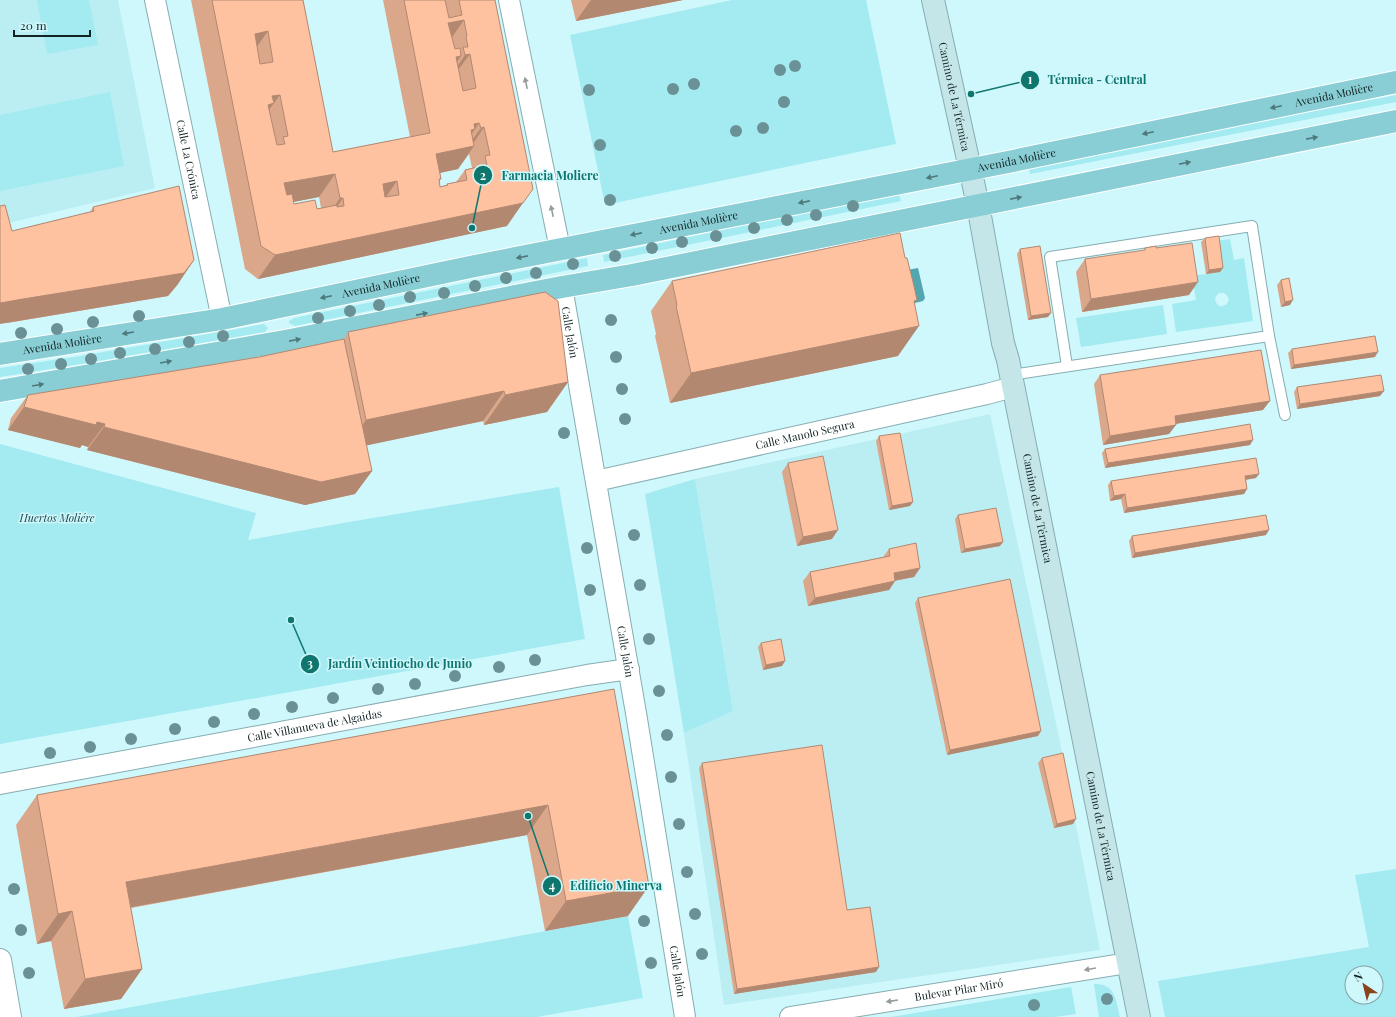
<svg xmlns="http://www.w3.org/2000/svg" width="1396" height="1017" font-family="'Playfair Display',serif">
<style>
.built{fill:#bbeef3}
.green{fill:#a3eaf1;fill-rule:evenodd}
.water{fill:#51a6af}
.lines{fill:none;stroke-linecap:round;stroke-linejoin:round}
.service-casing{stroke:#86adb1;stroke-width:12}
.minor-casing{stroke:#86adb1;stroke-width:22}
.tertiary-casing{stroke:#86adb1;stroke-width:24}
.secondary-casing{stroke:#86adb1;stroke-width:24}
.primary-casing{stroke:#fff;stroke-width:24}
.service{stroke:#fff;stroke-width:10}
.minor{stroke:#fff;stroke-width:20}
.tertiary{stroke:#fff;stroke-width:22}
.secondary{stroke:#c4e6e9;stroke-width:22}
.primary{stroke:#88ced4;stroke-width:22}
.tree{fill:#6a9296}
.wall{fill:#dba78a;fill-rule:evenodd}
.shaded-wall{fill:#b28871}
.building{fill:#ffc2a1;stroke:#b28871;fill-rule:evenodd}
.oneway{fill:#959c9c}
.oneway2{fill:#4e787c}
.labels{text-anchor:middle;stroke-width:3;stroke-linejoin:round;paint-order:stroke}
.street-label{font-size:11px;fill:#132324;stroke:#cff8fc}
.park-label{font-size:11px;font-style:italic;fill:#173f43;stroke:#cff8fc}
.leader{fill:none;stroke:#0f766e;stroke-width:1.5}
.callout-dot{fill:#0f766e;stroke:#cff8fc;stroke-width:1.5}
.mark-label{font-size:12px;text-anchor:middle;font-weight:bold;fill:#fff}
.callout-label{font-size:12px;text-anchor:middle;font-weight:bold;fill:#0f766e;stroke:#cff8fc;stroke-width:3;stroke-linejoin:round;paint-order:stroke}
</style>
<rect width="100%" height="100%" fill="#cff8fc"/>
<!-- built -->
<g class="built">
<polygon points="0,0 118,0 155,188 0,225"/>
<polygon points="990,414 1060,742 1100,950 724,1005 684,733 733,710 695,479"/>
</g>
<!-- green -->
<g class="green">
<polygon points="37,0 89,0 98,45 47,54"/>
<polygon points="732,0 866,0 896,144 605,205 570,35"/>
<polygon points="110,92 124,166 0,191 0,115"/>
<polygon points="1396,95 1396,102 1030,174 1029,167"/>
<polygon points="899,193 901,201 604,262 603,255"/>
<path d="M1230 239 1234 260 1244 258 1253 321 1176 332 1172 304 1196 300 1192 276 1220 272 1216 241ZM1219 293H1224C1237 302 1219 312 1216 302 1214 298 1216 296 1219 293Z"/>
<polygon points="587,258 588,266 295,326 289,323 289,321 294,318"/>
<polygon points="1163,305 1167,334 1081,347 1076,318"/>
<polygon points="264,324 268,328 265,332 82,364 0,377 0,368 80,356"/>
<polygon points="0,444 256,513 248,540 349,522 559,487 585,639 0,744"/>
<polygon points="695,479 733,711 684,733 645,494"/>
<path d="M1396 869V1017H1165L1158 981 1369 947 1355 875ZM1352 973H1376V997H1352Z"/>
<polygon points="628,916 643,998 537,1017 77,1017"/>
<path d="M1094 984C1115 983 1116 1000 1120 1017H1099Z"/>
<polygon points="1071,987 1076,1014 1055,1017 891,1017"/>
</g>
<!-- water -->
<polygon class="water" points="918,268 925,298 923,301 907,305 901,271"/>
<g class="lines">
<defs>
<g id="service">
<polyline points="1269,336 1285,415"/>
<polyline points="1011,375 1269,336 1252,226 1050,257 1067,366"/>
</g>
<g id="minor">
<path id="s1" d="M155 0 222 319"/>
<polyline points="509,0 560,249"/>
<path id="s2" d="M562 287 636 713 685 1017"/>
<path id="s3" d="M596 481 987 394 1013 387"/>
<path id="s4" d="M0 784 587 675 629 669"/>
<path id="s5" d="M790 1017 1128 963"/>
</g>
<polyline id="tertiary" points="0,960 10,1017"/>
<g id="secondary">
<path id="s6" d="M933 0 978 205 1003 343 1008 360 1139 1017"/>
</g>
<g id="primary">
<path id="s7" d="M0 354 222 319 475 266 1008 162 1396 82"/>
<polyline points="0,391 285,341 562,287 632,275 1396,121"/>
</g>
</defs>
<!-- service casing -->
<use href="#service" class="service-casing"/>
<!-- minor casing -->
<use href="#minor" class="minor-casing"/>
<!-- tertiary casing -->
<use href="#tertiary" class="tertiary-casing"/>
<!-- secondary casing -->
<use href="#secondary" class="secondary-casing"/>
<!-- primary casing -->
<use href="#primary" class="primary-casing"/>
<!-- service -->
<use href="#service" class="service"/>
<!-- minor -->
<use href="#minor" class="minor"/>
<!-- tertiary -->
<use href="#tertiary" class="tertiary"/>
<!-- secondary -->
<use href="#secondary" class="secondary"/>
<!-- primary -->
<use href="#primary" class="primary"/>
</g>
<!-- trees -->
<g class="tree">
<circle cx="795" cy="66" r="6"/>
<circle cx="780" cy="70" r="6"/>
<circle cx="694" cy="84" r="6"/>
<circle cx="673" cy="89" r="6"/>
<circle cx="589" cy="90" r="6"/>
<circle cx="784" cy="102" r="6"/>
<circle cx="763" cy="128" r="6"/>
<circle cx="736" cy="131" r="6"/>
<circle cx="600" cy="145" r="6"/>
<circle cx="610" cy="200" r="6"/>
<circle cx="853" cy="206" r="6"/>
<circle cx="816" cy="215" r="6"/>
<circle cx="787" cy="220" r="6"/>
<circle cx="754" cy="228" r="6"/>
<circle cx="716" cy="236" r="6"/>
<circle cx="682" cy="242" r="6"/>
<circle cx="652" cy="248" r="6"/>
<circle cx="615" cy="256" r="6"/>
<circle cx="573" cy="264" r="6"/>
<circle cx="536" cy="273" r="6"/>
<circle cx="506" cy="278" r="6"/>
<circle cx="475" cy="286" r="6"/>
<circle cx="444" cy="293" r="6"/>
<circle cx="410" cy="297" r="6"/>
<circle cx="379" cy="305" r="6"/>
<circle cx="350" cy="311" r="6"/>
<circle cx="139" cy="316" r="6"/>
<circle cx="318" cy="318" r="6"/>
<circle cx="611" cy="320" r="6"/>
<circle cx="93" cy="322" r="6"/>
<circle cx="57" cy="329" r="6"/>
<circle cx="21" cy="333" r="6"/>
<circle cx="223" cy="336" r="6"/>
<circle cx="189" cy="342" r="6"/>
<circle cx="155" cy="349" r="6"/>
<circle cx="120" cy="353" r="6"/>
<circle cx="616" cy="357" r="6"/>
<circle cx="91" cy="359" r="6"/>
<circle cx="61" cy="364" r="6"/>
<circle cx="28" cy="369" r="6"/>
<circle cx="622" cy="389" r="6"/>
<circle cx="625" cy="419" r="6"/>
<circle cx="564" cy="433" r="6"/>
<circle cx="634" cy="535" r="6"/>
<circle cx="587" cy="548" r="6"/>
<circle cx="640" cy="585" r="6"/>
<circle cx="590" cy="590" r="6"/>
<circle cx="649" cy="639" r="6"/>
<circle cx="535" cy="660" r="6"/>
<circle cx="499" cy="667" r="6"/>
<circle cx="455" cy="676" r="6"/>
<circle cx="415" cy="684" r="6"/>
<circle cx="378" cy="689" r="6"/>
<circle cx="659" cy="691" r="6"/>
<circle cx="333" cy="698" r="6"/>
<circle cx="292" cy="707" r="6"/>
<circle cx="254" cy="714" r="6"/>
<circle cx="214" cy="722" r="6"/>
<circle cx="175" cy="729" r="6"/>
<circle cx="667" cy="735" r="6"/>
<circle cx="131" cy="739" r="6"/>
<circle cx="90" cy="747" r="6"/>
<circle cx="50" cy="753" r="6"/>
<circle cx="671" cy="777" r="6"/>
<circle cx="679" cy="824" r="6"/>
<circle cx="687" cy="872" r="6"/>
<circle cx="14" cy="889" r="6"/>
<circle cx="695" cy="914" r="6"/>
<circle cx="644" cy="921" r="6"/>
<circle cx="21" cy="930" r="6"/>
<circle cx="702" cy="954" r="6"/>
<circle cx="651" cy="963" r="6"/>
<circle cx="29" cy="973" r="6"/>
<circle cx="1107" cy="999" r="6"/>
<circle cx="1034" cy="1005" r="6"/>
</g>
<!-- wall -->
<g class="wall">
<path d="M191 0H303L333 152 410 137 383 0H495L507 226 258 279 245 269ZM469 154 472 168 465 170 456 182 447 184 446 185 440 187 439 182 441 179 440 173 458 169ZM319 197 321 208 317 209 294 204 293 202Z"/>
<polygon points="571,0 683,0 576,21"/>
<polygon points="93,207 178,284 168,296 7,323 12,231 90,212"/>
<polygon points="1205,238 1223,268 1220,272 1206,274 1201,242"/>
<polygon points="1145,248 1156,248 1189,295 1082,312 1076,272 1085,259 1143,251"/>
<polygon points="1020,249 1048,317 1028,320 1017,254"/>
<polygon points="1281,280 1290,305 1281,307 1277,285"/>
<polygon points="672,281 914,304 898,356 670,403 655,336 656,334 651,311"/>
<polygon points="348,332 568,382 547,412 484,425 483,421 366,445 372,471 355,494 305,505 87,450 88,447 82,445 80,448 8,430 11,418 28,395 259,357 344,339"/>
<polygon points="1292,349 1375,357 1291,369 1288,353"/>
<polygon points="1100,375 1263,410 1175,424 1169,434 1103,445 1094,384"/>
<polygon points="1297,387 1380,396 1297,409 1294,392"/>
<polygon points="879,436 910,506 889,510 876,441"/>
<polygon points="1250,445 1105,468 1102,453 1105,449"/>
<polygon points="788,463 832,539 797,546 782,472"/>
<polygon points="1256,478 1246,480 1247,489 1244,494 1124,513 1121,499 1110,501 1108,485 1111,481"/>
<polygon points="958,515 1000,546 961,553 955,519"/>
<polygon points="1266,535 1132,558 1129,541 1132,536"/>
<polygon points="889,549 920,568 914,577 895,581 889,590 808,606 803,581 810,572 883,557"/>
<polygon points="918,598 1038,736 947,755 915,603"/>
<polygon points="761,643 782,666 763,670 758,647"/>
<polygon points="614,689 628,916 545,931 527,835 131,908 142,969 121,999 64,1009 51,941 37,944 16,825 37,795"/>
<polygon points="1042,758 1073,824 1054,828 1038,763"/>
<polygon points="702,763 847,910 876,972 734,994 699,768"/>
</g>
<!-- shaded-wall -->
<g class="shaded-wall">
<polygon points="591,0 683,0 576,21"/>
<polygon points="464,20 448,43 448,23"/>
<polygon points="268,31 251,55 255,34"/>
<polygon points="470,54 453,77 449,79 465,55"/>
<polygon points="461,56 445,79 456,57"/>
<polygon points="280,95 257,126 272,96"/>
<polygon points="479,123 462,148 467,147 481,128 484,127 471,147 474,146 458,169 420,177 436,154 474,124"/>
<polygon points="335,174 319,197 268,207 284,183"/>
<polygon points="397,181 381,204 383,184"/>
<polygon points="340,198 343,198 327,221 324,222"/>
<polygon points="523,203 507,226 258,279 275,255"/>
<polygon points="194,260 178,284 168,296 0,324 0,303"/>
<polygon points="1223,268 1220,272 1206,274 1209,270"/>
<polygon points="1198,282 1189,295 1082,312 1091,299"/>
<polygon points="1293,300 1290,305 1281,307 1285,302"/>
<polygon points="1051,313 1048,317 1028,320 1031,316"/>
<polygon points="919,326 898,356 670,403 691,373"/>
<polygon points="1378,352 1375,357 1291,369 1294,365"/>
<polygon points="568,382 547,412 484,425 505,395"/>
<polygon points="504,391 483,421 345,450 366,420"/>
<polygon points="1384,391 1380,396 1297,409 1300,404"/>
<polygon points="1270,401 1263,410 1168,425 1175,416"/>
<polygon points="24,407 97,422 105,424 88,447 82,445 80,448 8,430"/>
<polygon points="1176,425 1169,434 1103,445 1110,436"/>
<polygon points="104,427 372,471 355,494 305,505 87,450"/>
<polygon points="1253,440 1250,445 1105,468 1108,463"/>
<polygon points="1259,474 1256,478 1242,480 1245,476"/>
<polygon points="1247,489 1244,494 1124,513 1127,508"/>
<polygon points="1125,494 1121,499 1110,501 1114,496"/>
<polygon points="913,502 910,506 889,510 892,506"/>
<polygon points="838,530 832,539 797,546 803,537"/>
<polygon points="1269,530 1266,535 1132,558 1135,553"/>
<polygon points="1003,542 1000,546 961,553 965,549"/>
<polygon points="920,568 914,577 887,582 894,573"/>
<polygon points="895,581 889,590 808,606 815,598"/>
<polygon points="785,661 782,666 763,670 766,665"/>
<polygon points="1041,731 1038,736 947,755 950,750"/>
<polygon points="548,805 527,835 105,912 126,882"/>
<polygon points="1076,819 1073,824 1054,828 1057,824"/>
<polygon points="649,886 628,916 545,931 566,901"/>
<polygon points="72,911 51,941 37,944 58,914"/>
<polygon points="879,967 876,972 734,994 737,989"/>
<polygon points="142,969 121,999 64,1009 85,979"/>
</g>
<!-- building -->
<g class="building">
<path d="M212 0H303L333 152 430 133 404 0H445L449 18 462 15 459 0H495L533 189 523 203 275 255 261 246ZM464 20 467 36 466 37 468 47H463L465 55 470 54 476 88 463 91 456 57 461 56 460 48 455 49 448 23ZM268 31 273 62 260 64 255 34ZM280 95 288 136 283 137 285 144 277 145 268 105 274 103 272 96ZM479 123 481 128 484 127 490 155 485 156 487 165 465 170 467 180 447 184 448 185 440 187 439 179H441L436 154 474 146 471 130 475 129 474 124ZM335 174 340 198H343L344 206 337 207V205L317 209 315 200 294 204 292 194 287 195 284 183ZM397 181 399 195 385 197 383 184Z"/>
<polygon points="179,186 194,260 184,273 23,299 0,303 0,206 5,205 12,231 94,211 93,207"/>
<polygon points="900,233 905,258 907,258 914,286 917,300 914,301 919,326 691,373 676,306 677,305 672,281"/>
<polygon points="1219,236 1223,268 1209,270 1205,238"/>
<polygon points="1192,243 1198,282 1091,299 1085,259 1145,250 1145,248 1156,246 1156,248"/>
<polygon points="1040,246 1051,313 1031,316 1020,249"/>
<polygon points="1289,278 1293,300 1285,302 1281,280"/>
<polygon points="545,292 558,301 568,382 505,395 504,391 366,420 348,332"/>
<polygon points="1375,336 1378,352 1294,365 1292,349"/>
<polygon points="344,339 372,471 321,482 104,427 105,424 97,422 96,425 24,407 28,395 259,357"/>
<polygon points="1261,350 1270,401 1175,416 1176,425 1110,436 1100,375"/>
<polygon points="1381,375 1384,391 1300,404 1297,387"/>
<polygon points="1250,424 1253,440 1108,463 1105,449"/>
<polygon points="900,433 913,502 892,506 879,436"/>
<polygon points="823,456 838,530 803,537 788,463"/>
<polygon points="1256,458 1259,474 1245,476 1247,489 1127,508 1125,494 1114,496 1111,481"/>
<polygon points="996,508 1003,542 965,549 958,515"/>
<polygon points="1266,515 1269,530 1135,553 1132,536"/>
<polygon points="916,543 920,568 894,573 895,581 815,598 810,572 890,556 889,549"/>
<polygon points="1010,579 1041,731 950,750 918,598"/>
<polygon points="781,639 785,661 766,665 761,643"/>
<polygon points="614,689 649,886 566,901 548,805 126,882 142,969 85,979 72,911 58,914 37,795"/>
<polygon points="822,745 847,910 870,907 879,967 737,989 702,763"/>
<polygon points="1063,753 1076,819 1057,824 1042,758"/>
</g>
<!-- one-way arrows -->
<defs><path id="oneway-solid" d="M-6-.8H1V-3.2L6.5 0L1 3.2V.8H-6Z"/></defs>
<g class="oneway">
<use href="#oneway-solid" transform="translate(526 83) rotate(-102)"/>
<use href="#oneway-solid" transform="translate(552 211) rotate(-102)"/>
<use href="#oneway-solid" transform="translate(1090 969) rotate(170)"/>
<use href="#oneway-solid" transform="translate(892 1001) rotate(171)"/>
</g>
<g class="oneway2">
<use href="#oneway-solid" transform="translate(1276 107) rotate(168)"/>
<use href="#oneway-solid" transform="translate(1148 133) rotate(168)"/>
<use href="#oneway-solid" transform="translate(1312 138) rotate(-11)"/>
<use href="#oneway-solid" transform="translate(1185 163) rotate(-11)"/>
<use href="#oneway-solid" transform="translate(932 177) rotate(168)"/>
<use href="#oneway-solid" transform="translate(1016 198) rotate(-11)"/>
<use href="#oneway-solid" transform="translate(804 202) rotate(169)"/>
<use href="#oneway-solid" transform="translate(636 234) rotate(169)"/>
<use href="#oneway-solid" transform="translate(522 257) rotate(169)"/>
<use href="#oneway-solid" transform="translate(326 297) rotate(168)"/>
<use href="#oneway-solid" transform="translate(422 314) rotate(-11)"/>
<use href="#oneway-solid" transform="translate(128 333) rotate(171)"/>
<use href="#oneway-solid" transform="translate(295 340) rotate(-11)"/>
<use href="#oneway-solid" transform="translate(166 362) rotate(-10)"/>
<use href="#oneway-solid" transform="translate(38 385) rotate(-10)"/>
</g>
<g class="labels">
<!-- street labels -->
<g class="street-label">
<text dy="4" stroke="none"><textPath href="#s7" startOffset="1359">Avenida Molière</textPath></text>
<text dy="4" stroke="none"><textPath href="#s6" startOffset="99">Camino de La Térmica</textPath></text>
<text dy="4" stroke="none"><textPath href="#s1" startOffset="163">Calle La Crónica</textPath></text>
<text dy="4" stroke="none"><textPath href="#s7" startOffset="1035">Avenida Molière</textPath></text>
<text dy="4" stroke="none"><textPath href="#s7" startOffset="711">Avenida Molière</textPath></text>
<text dy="4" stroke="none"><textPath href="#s7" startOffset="387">Avenida Molière</textPath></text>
<text dy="4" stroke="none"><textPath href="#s2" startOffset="46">Calle Jalón</textPath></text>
<text dy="4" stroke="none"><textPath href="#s7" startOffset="63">Avenida Molière</textPath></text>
<text dy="4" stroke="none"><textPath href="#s3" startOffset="214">Calle Manolo Segura</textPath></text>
<text dy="4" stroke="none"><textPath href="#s6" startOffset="519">Camino de La Térmica</textPath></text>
<text dy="4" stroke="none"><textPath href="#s2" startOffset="370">Calle Jalón</textPath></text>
<text dy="4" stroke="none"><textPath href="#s4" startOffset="320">Calle Villanueva de Algaidas</textPath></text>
<text dy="4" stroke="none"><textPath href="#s6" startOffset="843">Camino de La Térmica</textPath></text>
<text dy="4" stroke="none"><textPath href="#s2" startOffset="694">Calle Jalón</textPath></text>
<text dy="4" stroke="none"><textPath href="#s5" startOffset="171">Bulevar Pilar Miró</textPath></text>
</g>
<!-- park labels -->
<g class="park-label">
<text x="57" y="522">Huertos Moliére</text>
</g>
</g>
<!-- callouts -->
<path class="leader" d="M971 94L1030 80M472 228L483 175M291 620L310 664M528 816L552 886"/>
<g class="callout-dot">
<circle cx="971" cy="94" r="4"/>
<circle cx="472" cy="228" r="4"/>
<circle cx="291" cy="620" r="4"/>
<circle cx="528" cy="816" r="4"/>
<circle cx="1030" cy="80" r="10"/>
<circle cx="483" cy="175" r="10"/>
<circle cx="310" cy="664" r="10"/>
<circle cx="552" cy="886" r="10"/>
</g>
<g class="mark-label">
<text x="1030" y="84">1</text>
<text x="483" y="180">2</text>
<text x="310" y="668">3</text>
<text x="552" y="890">4</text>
</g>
<g class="callout-label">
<text x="1097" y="84">Térmica - Central</text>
<text x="550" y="180">Farmacia Moliere</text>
<text x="400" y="668">Jardín Veintiocho de Junio</text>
<text x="616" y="890">Edificio Minerva</text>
</g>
<!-- north arrow -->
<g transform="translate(1364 985) rotate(325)"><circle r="19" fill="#cff8fc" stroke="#84a3a6"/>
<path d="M0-3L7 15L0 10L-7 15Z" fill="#894519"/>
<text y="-6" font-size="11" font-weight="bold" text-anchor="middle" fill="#132324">N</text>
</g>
<!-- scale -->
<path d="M14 30v6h76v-6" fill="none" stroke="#132324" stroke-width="2"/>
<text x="20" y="30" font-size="12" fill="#132324" stroke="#cff8fc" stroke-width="3" paint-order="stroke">20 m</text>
</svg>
